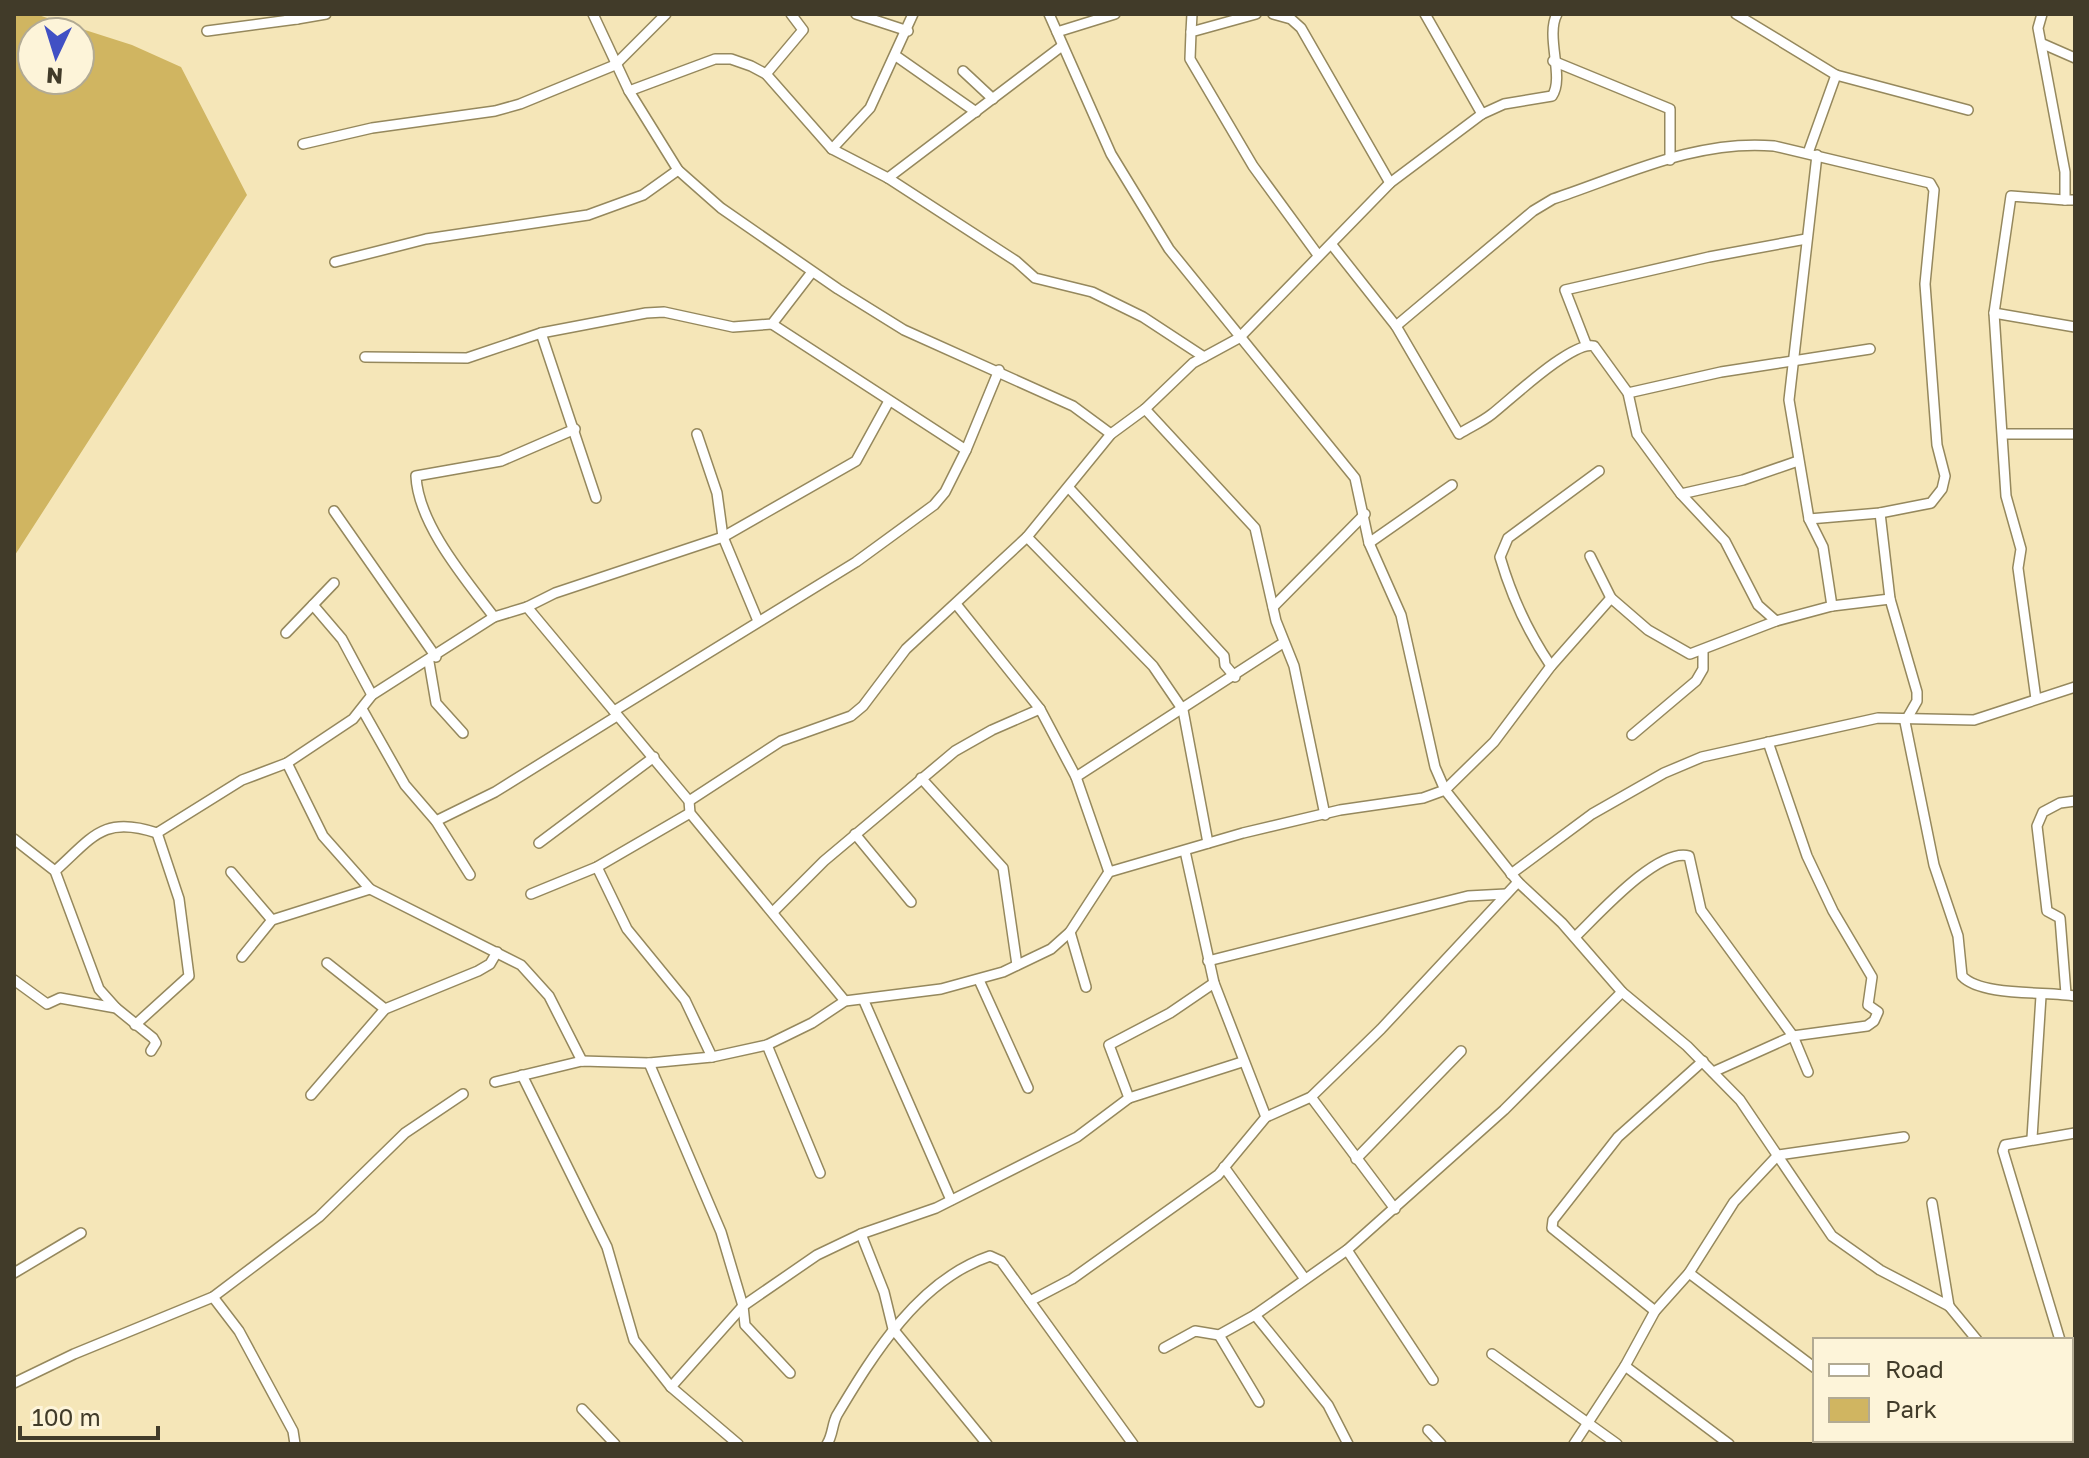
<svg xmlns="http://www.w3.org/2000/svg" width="2089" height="1458" font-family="'Golos Text',sans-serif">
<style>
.green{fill:#d0b561;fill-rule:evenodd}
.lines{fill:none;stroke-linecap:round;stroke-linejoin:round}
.minor-casing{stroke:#95885d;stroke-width:12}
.minor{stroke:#fff;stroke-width:9}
</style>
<rect width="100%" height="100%" fill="#f5e6b8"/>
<!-- green -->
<path class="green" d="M14 14H35L132 45 181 67 247 195 15 555ZM32 32H80V80H32Z"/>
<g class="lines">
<defs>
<g id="minor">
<polyline points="288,14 297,19 326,14"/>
<polyline points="593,14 629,91 678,170 721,208 838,289 904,330 1073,406 1111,434"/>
<polyline points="856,14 908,31"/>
<polyline points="1049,14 1111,154 1169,249 1355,478 1369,543 1401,615 1435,767 1445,790 1518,882 1562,923 1622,992 1687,1046 1740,1100 1832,1236 1880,1270 1949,1306 1977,1340"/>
<polyline points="1256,14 1191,32 1190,59 1253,166 1318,255"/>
<polyline points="1273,14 1291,19 1301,28 1390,183"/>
<polyline points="1425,14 1482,114"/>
<polyline points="1736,14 1836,75 1968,110"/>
<polyline points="2042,14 2038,28 2065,172 2065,200 2075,200"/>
<polyline points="207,31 297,19"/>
<polyline points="1057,32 1115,14"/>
<polyline points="1191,32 1192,14"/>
<polyline points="2043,44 2075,58"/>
<polyline points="896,56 976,112"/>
<polyline points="1553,61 1670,109 1670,160"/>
<polyline points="963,71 993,99"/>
<polyline points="766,74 803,30 791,14"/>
<polyline points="629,91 715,59 731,59 751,66 766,74 832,149 888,178 1016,261 1035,278 1092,292 1143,317 1204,357"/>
<polyline points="303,144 372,128 495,111 520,104 615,65 666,14"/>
<polyline points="832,149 870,108 913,14"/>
<polyline points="1808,153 1836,75"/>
<polyline points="1817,155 1789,400 1809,519 1823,547 1832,606"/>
<polyline points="888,178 1062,46"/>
<path d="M1332 245 1396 326 1459 434C1470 427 1482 422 1492 414 1510 400 1573 340 1594 346L1628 393 1637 434 1681 494 1725 541 1758 605 1776 621"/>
<polyline points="335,262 426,239 588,215 643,195 678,170"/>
<polyline points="1994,313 2075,327"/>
<polyline points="772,324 966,450"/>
<path d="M1396 326 1533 211 1553 199C1625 175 1697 139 1774 146L1930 183 1934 190 1925 284 1937 445 1945 476 1942 489 1931 503 1880 513 1809 519"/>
<polyline points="541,333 596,498"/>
<polyline points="1586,344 1565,290 1709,257 1806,239"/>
<polyline points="365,357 467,358 541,333 646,313 664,312 733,327 772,324 812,272"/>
<polyline points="1628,393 1721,372 1870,349"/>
<polyline points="1145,409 1255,528 1276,621 1294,666 1325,815"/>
<polyline points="697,434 717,493 723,537 758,621"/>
<polyline points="2004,434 2075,434"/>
<polyline points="1069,488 1224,656 1225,665 1235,677"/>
<polyline points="1681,494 1743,480 1798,461"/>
<polyline points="334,511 436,657"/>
<path d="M1880 513 1890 599 1917 692V701L1905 722 1934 865 1958 936 1962 976C1981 997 2049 991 2075 996"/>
<polyline points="1027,537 1153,666 1183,710 1208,843"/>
<polyline points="1369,543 1452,485"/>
<polyline points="1590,556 1611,598"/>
<polyline points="956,604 1040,709 1076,777 1109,872"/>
<polyline points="313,605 342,639 372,695"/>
<polyline points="527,607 689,801 690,813 845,1001"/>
<polyline points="1273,607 1365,514"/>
<path d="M494 617C466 580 418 524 416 476L501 461 575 429"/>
<polyline points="286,633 334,583"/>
<polyline points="429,662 436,703 463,733"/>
<path d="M1551 666C1527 631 1512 598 1500 557L1508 538 1599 471"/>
<polyline points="2036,699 2018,568 2021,549 2006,496 1994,313 2011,196 2065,200"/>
<polyline points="362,709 405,785 436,821 470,875"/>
<polyline points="614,711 856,562 934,505 945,492 966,450 999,370"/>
<polyline points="1632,735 1696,681 1703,669 1703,651"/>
<polyline points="287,763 323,836 370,889 521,965 549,996 582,1061"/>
<polyline points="1076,777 1283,643"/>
<polyline points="921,778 1003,868 1017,965"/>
<path d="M689 801 781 741 851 716 863 706 906 649 1027 537 1111 434 1145 409 1193 363 1239 338 1390 183 1482 114 1504 104 1552 96C1565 78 1545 36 1557 14"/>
<polyline points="436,821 495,792 617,716"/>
<polyline points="855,834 911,902"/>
<polyline points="14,839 55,871 99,989 116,1008"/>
<polyline points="539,843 654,757"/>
<polyline points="1185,851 1214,983 1266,1117"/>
<polyline points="597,867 627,929 685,1000 712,1057"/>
<path d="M55 871C93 837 103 815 157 833L242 780 287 763 353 719 372 695 494 617 527 607 555 593 723 537 856 461 889 401"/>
<polyline points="231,872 272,920"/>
<polyline points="1511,874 1592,814 1664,773 1702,757 1878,718 1974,720 2075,687"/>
<polyline points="531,894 597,867 690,813"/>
<polyline points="773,912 824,861 955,751 992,730 1040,709"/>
<polyline points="1070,932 1086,987"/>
<path d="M1575 937C1597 916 1658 847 1689 856L1701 910 1793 1036 1808 1072"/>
<polyline points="242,957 272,920 370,889"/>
<polyline points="1208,961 1468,896 1506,894"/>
<polyline points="327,963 385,1009"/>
<polyline points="14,980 47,1004 60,998 116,1008 153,1038 156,1043 151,1051"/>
<polyline points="979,980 1028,1088"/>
<polyline points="2066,994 2060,918 2047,911 2037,826 2043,812 2060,803 2075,801"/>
<polyline points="864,1001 951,1200"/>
<polyline points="135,1025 189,976 179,899 157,833"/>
<polyline points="767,1045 820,1173"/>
<polyline points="649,1063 721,1232 743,1306 745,1325 790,1373"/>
<polyline points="1713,1072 1793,1036 1867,1026 1874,1021 1878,1012 1868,1005 1872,977 1833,911 1807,856 1768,742"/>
<polyline points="522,1075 607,1247 634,1340 671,1387 738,1444"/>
<polyline points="495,1082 582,1061 649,1063 712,1057 767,1045 812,1023 845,1001 941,989 1003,972 1051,949 1070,932 1109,872 1243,833 1340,810 1423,798 1445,790 1494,742 1551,666 1611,598 1648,630 1690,654 1776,621 1832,606 1890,599"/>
<polyline points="311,1095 385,1009 478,971 490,964 497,952"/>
<polyline points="1311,1097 1395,1209"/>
<polyline points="1129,1098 1242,1062"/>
<polyline points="2032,1138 2041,996"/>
<polyline points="1356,1159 1461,1051"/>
<polyline points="1224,1167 1305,1279"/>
<polyline points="1932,1203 1949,1306"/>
<polyline points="861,1234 884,1292 893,1329 987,1444"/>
<polyline points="1347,1250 1433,1380"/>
<polyline points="14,1273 81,1233"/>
<polyline points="1689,1273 1815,1368"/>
<polyline points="213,1297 239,1331 293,1431 295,1444"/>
<polyline points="1030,1301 1072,1279 1218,1175 1266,1117 1311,1097 1381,1029 1518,882"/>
<polyline points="1655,1311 1552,1228 1553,1220 1618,1137 1703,1061"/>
<polyline points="1255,1315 1328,1405 1348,1444"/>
<polyline points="1219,1335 1259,1402"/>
<polyline points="2060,1340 2003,1151 2005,1145 2075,1133"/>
<polyline points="1164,1348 1195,1331 1219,1335 1255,1315 1347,1250 1504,1110 1622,992"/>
<polyline points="1492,1354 1617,1444"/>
<polyline points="1625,1366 1729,1444"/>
<polyline points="2071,1375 2075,1384"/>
<polyline points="14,1383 74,1354 213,1297 319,1217 405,1133 463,1094"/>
<polyline points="671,1387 743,1306 817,1255 861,1234 936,1208 1077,1137 1129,1098 1109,1045 1170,1013 1214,983"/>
<polyline points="582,1409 615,1444"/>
<polyline points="1428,1430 1441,1444"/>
<polyline points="1892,1440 1896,1444"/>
<polyline points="2050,1440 2054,1444"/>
<path d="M827 1444C833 1435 832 1424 837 1415 874 1353 919 1280 990 1256L1001 1261 1133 1444"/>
<polyline points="1574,1444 1625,1366 1655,1311 1689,1273 1734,1202 1778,1155 1904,1137"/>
</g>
</defs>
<!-- minor casing -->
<use href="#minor" class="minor-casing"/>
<!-- minor -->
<use href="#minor" class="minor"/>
</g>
<!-- border -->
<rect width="2089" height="1458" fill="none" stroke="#413b29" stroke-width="32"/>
<!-- legend -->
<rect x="1813" y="1338" width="260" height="104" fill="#fdf4d9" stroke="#b2aa93" stroke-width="2"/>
<rect x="1829" y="1364" width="40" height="12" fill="#ffffff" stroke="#b2aa93" stroke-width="2"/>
<text x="1885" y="1378" font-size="24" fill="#413b29">Road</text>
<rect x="1829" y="1398" width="40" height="24" fill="#d0b561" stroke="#b2aa93" stroke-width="2"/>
<text x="1885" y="1418" font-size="24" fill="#413b29">Park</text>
<!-- north arrow -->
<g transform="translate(56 56) rotate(184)"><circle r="38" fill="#fdf4d9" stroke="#b2aa93" stroke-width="2"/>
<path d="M0-6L14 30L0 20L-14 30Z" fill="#4150c4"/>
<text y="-12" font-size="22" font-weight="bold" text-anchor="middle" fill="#413b29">N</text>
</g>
<!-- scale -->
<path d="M20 1426v12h138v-12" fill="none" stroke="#413b29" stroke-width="4"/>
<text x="32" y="1426" font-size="24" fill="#413b29" stroke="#fdf4d9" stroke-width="6" paint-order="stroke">100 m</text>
</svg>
